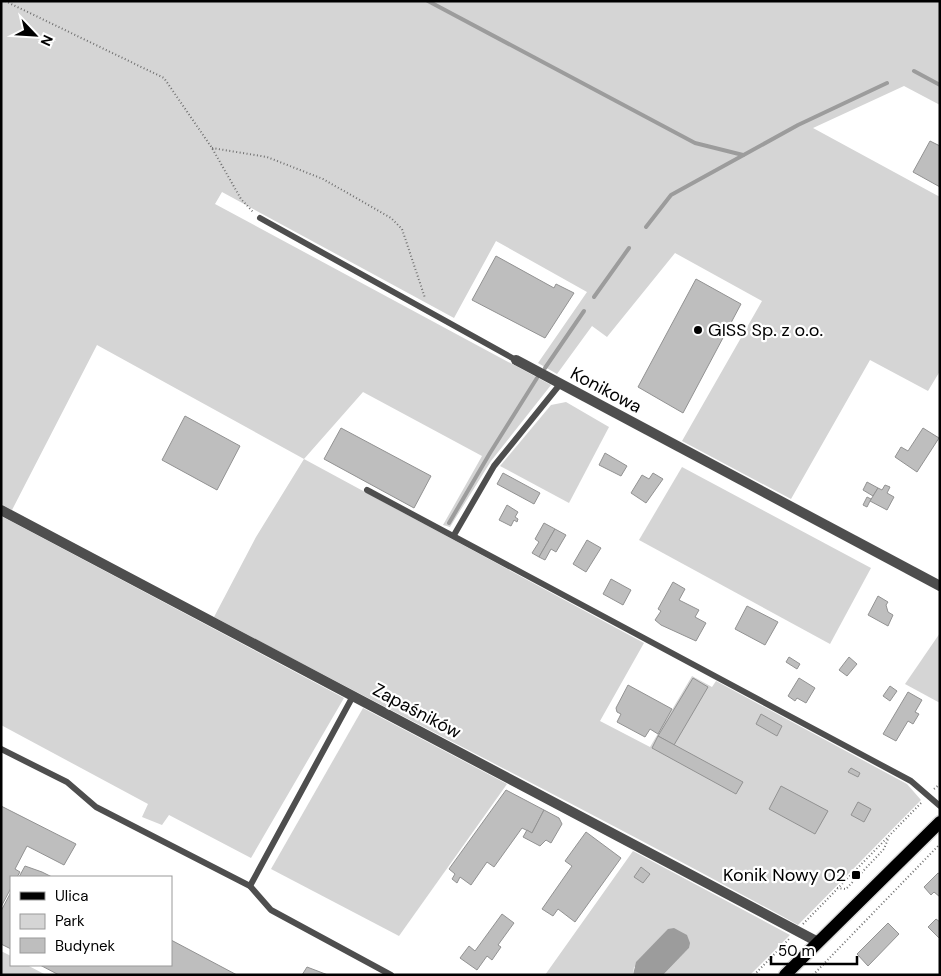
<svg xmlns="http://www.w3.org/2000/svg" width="941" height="976" font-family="'DM Sans',sans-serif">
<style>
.green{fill:#d5d5d5}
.water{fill:#9c9c9c}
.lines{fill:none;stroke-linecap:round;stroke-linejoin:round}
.stream{stroke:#9c9c9c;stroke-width:4}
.building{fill:#bebebe;stroke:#929292}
.primary-casing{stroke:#dbdbdb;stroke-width:15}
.path{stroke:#707070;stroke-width:2;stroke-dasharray:1 2.5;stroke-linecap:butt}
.lane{stroke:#4e4e4e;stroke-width:6}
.street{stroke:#4e4e4e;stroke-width:10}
.primary{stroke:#000;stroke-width:12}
.poi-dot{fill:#000;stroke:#fff;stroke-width:2}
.labels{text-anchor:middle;stroke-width:4.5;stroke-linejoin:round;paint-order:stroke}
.poi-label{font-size:18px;fill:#000;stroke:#fff;text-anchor:start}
.street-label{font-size:18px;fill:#000;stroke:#fff}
</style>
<rect width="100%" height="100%" fill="#fff"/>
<!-- green -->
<g class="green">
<path d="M1 1H940V105L904 86 813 128 940 197V371L928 391 870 360 791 499 682 441 762 301 675 253 607 337 592 326 557 374 538 363 587 292 496 241 454 318 222 192 215 204 551 385 491 461 450 527 443 525 482 456 363 392 304 459 644 643 600 721 650 747 692 676 712 687 716 681 907 784 921 800 798 925C605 819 408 720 214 617L256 537 304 459 97 345 12 510 1 504Z"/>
<polygon points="566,402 609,427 569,503 500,466 551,405"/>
<polygon points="682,467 871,568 830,644 639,540"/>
<polygon points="1,516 344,698 251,858 169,815 162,825 142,817 148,804 1,725"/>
<polygon points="940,633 940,703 905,684"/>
<polygon points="363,708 507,784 399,936 271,869"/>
<polygon points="633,851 790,935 750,975 663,975 689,948 634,967 633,975 545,975"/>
<polygon points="1,951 11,956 11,965 27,965 46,975 1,975"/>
</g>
<!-- water -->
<polygon class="water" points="674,928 687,935 690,943 689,948 663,975 633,975 636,962 668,929"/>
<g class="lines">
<!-- stream -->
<g class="stream">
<polyline points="428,1 695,143 743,155"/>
<polyline points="914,71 940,85"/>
<polyline points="646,227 671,195 798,125 887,83"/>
<polyline points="594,297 629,248"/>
<polyline points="545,368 584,311"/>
<polyline points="449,523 490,453 537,378"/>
</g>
</g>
<!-- building -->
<g class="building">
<polygon points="930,141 940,146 940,187 913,172"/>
<polygon points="496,256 554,288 556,284 574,293 545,338 472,300"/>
<polygon points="696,279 741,304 683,413 638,387"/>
<polygon points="185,416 240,446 217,490 162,460"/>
<polygon points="341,428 431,476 414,508 324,459"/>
<polygon points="923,428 939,438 917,472 895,457 901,447 908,451"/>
<polygon points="605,453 627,466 621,476 599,465"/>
<polygon points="503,473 540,493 534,504 497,484"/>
<polygon points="653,473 663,479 646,503 631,493 642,475 649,479"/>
<polygon points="867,482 878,488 873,496 863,490"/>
<polygon points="885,485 890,487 887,493 894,497 887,510 870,501 878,488 882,490"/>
<polygon points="867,497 871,499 867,507 863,505"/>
<polygon points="507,505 518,512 515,517 518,519 517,522 514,520 511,526 499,520"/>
<polygon points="544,523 555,529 539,557 532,553 539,542 535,539"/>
<polygon points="555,529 566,535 556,552 551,549 545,560 539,557"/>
<polygon points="587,540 601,548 586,572 573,564"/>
<polygon points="611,579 631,590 623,605 603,594"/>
<polygon points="673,582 685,589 679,600 699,610 695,617 706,623 696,641 661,625 655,620 661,611 658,609"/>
<polygon points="878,596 888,602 886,605 888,612 893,615 888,626 868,615"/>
<polygon points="747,606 778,622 765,645 735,629"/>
<polygon points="789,657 800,664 797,669 786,662"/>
<polygon points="849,657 857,664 847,676 839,670"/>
<polygon points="693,678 708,687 674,745 658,736"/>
<polygon points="799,678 815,688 806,703 797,698 795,701 788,696"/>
<polygon points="628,685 672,709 658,734 650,729 645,737 617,722 621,714 617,712 616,708"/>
<polygon points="890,686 897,691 890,701 883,696"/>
<polygon points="908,692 922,700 915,712 919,714 913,724 908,721 896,741 883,734"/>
<polygon points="761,714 782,726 777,736 756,724"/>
<polygon points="658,736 743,782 736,794 652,748"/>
<polygon points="851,768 860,773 858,777 848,772"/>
<polygon points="781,786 828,811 815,834 769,809"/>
<polygon points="506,790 544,810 532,833 522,828 494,867 487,862 471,885 460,877 457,883 452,879 455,874 449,869"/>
<polygon points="858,802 871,809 864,822 851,815"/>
<polygon points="1,806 76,844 64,865 27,846 15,869 20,872 17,877 11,877 11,888 1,907"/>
<polygon points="544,810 559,818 562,824 551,843 546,840 540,846 523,837 527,830 532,833"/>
<polygon points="586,832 621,858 575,922 558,909 553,916 542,909 572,866 565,861"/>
<polygon points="25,866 42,872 52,877 19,877"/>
<polygon points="641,867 650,874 643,883 634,877"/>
<polygon points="938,873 940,874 940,897 934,892 931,895 924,887"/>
<polygon points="11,892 11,949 1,944 1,911"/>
<polygon points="502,914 514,923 498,945 501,947 492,960 487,956 477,970 460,958 469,946 475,951"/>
<polygon points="936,919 940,922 940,939 928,927"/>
<polygon points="888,923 899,934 868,966 857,954"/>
<polygon points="171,940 237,975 59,975 40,965 171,965"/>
<polygon points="307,967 328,975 302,975"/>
</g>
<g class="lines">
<defs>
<polyline id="primary" points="785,975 940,822"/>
</defs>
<!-- primary casing -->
<use href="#primary" class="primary-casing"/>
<!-- path -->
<g class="path">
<polyline points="5,1 164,78 212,148 241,199 254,213"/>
<polyline points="212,148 267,157 323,179 391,218 402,229 425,298"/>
<polyline points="934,789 940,784"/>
<polyline points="837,888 846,889 884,849 888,839"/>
<polyline points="803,924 922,802"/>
<polyline points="754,975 790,938"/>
<polyline points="813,975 940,844"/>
</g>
<!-- lane -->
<g class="lane">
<polyline points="260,218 516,360"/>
<polyline points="367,490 911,781 940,806"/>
<polyline points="454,535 494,466 561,383"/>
<polyline points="1,749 67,782 96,807 250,886 271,910 391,975"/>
<polyline points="250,886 353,696"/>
</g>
<!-- street -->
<g class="street">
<polyline points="516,360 940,586"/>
<polyline points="1,510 818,942"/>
</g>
<!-- primary -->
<use href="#primary" class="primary"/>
</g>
<!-- markers -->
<g class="poi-dot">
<circle cx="698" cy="330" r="5"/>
<rect x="851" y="870" width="10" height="10" rx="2.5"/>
</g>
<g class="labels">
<!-- poi labels -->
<g class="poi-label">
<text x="708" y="336">GISS Sp. z o.o.</text>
<text x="846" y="881" text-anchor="end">Konik Nowy 02</text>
</g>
<!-- street labels -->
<g class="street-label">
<text transform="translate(606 390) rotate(28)" y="6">Konikowa</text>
<text transform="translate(417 711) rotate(28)" y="6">Zapaśników</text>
</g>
</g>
<!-- border -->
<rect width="941" height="976" fill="none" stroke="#000000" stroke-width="5"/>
<!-- legend -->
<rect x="10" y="876" width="162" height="90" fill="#ffffff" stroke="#999999"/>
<rect x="20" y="892" width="25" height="8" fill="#000000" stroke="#999999"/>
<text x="55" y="901" font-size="15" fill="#000000">Ulica</text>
<rect x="20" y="914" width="25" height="15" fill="#d5d5d5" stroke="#999999"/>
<text x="55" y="926" font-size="15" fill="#000000">Park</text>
<rect x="20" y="938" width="25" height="15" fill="#bebebe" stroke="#999999"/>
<text x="55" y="951" font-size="15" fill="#000000">Budynek</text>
<!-- north arrow -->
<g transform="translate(35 35) rotate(115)" stroke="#ffffff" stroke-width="4" paint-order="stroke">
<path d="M0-4L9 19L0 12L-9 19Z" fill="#000000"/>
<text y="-8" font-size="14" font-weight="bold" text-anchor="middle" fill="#000000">N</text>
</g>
<!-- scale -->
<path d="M771 956v8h86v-8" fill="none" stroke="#000000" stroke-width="2.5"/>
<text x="778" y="956" font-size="15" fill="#000000" stroke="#ffffff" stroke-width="4" paint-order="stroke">50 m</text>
</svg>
